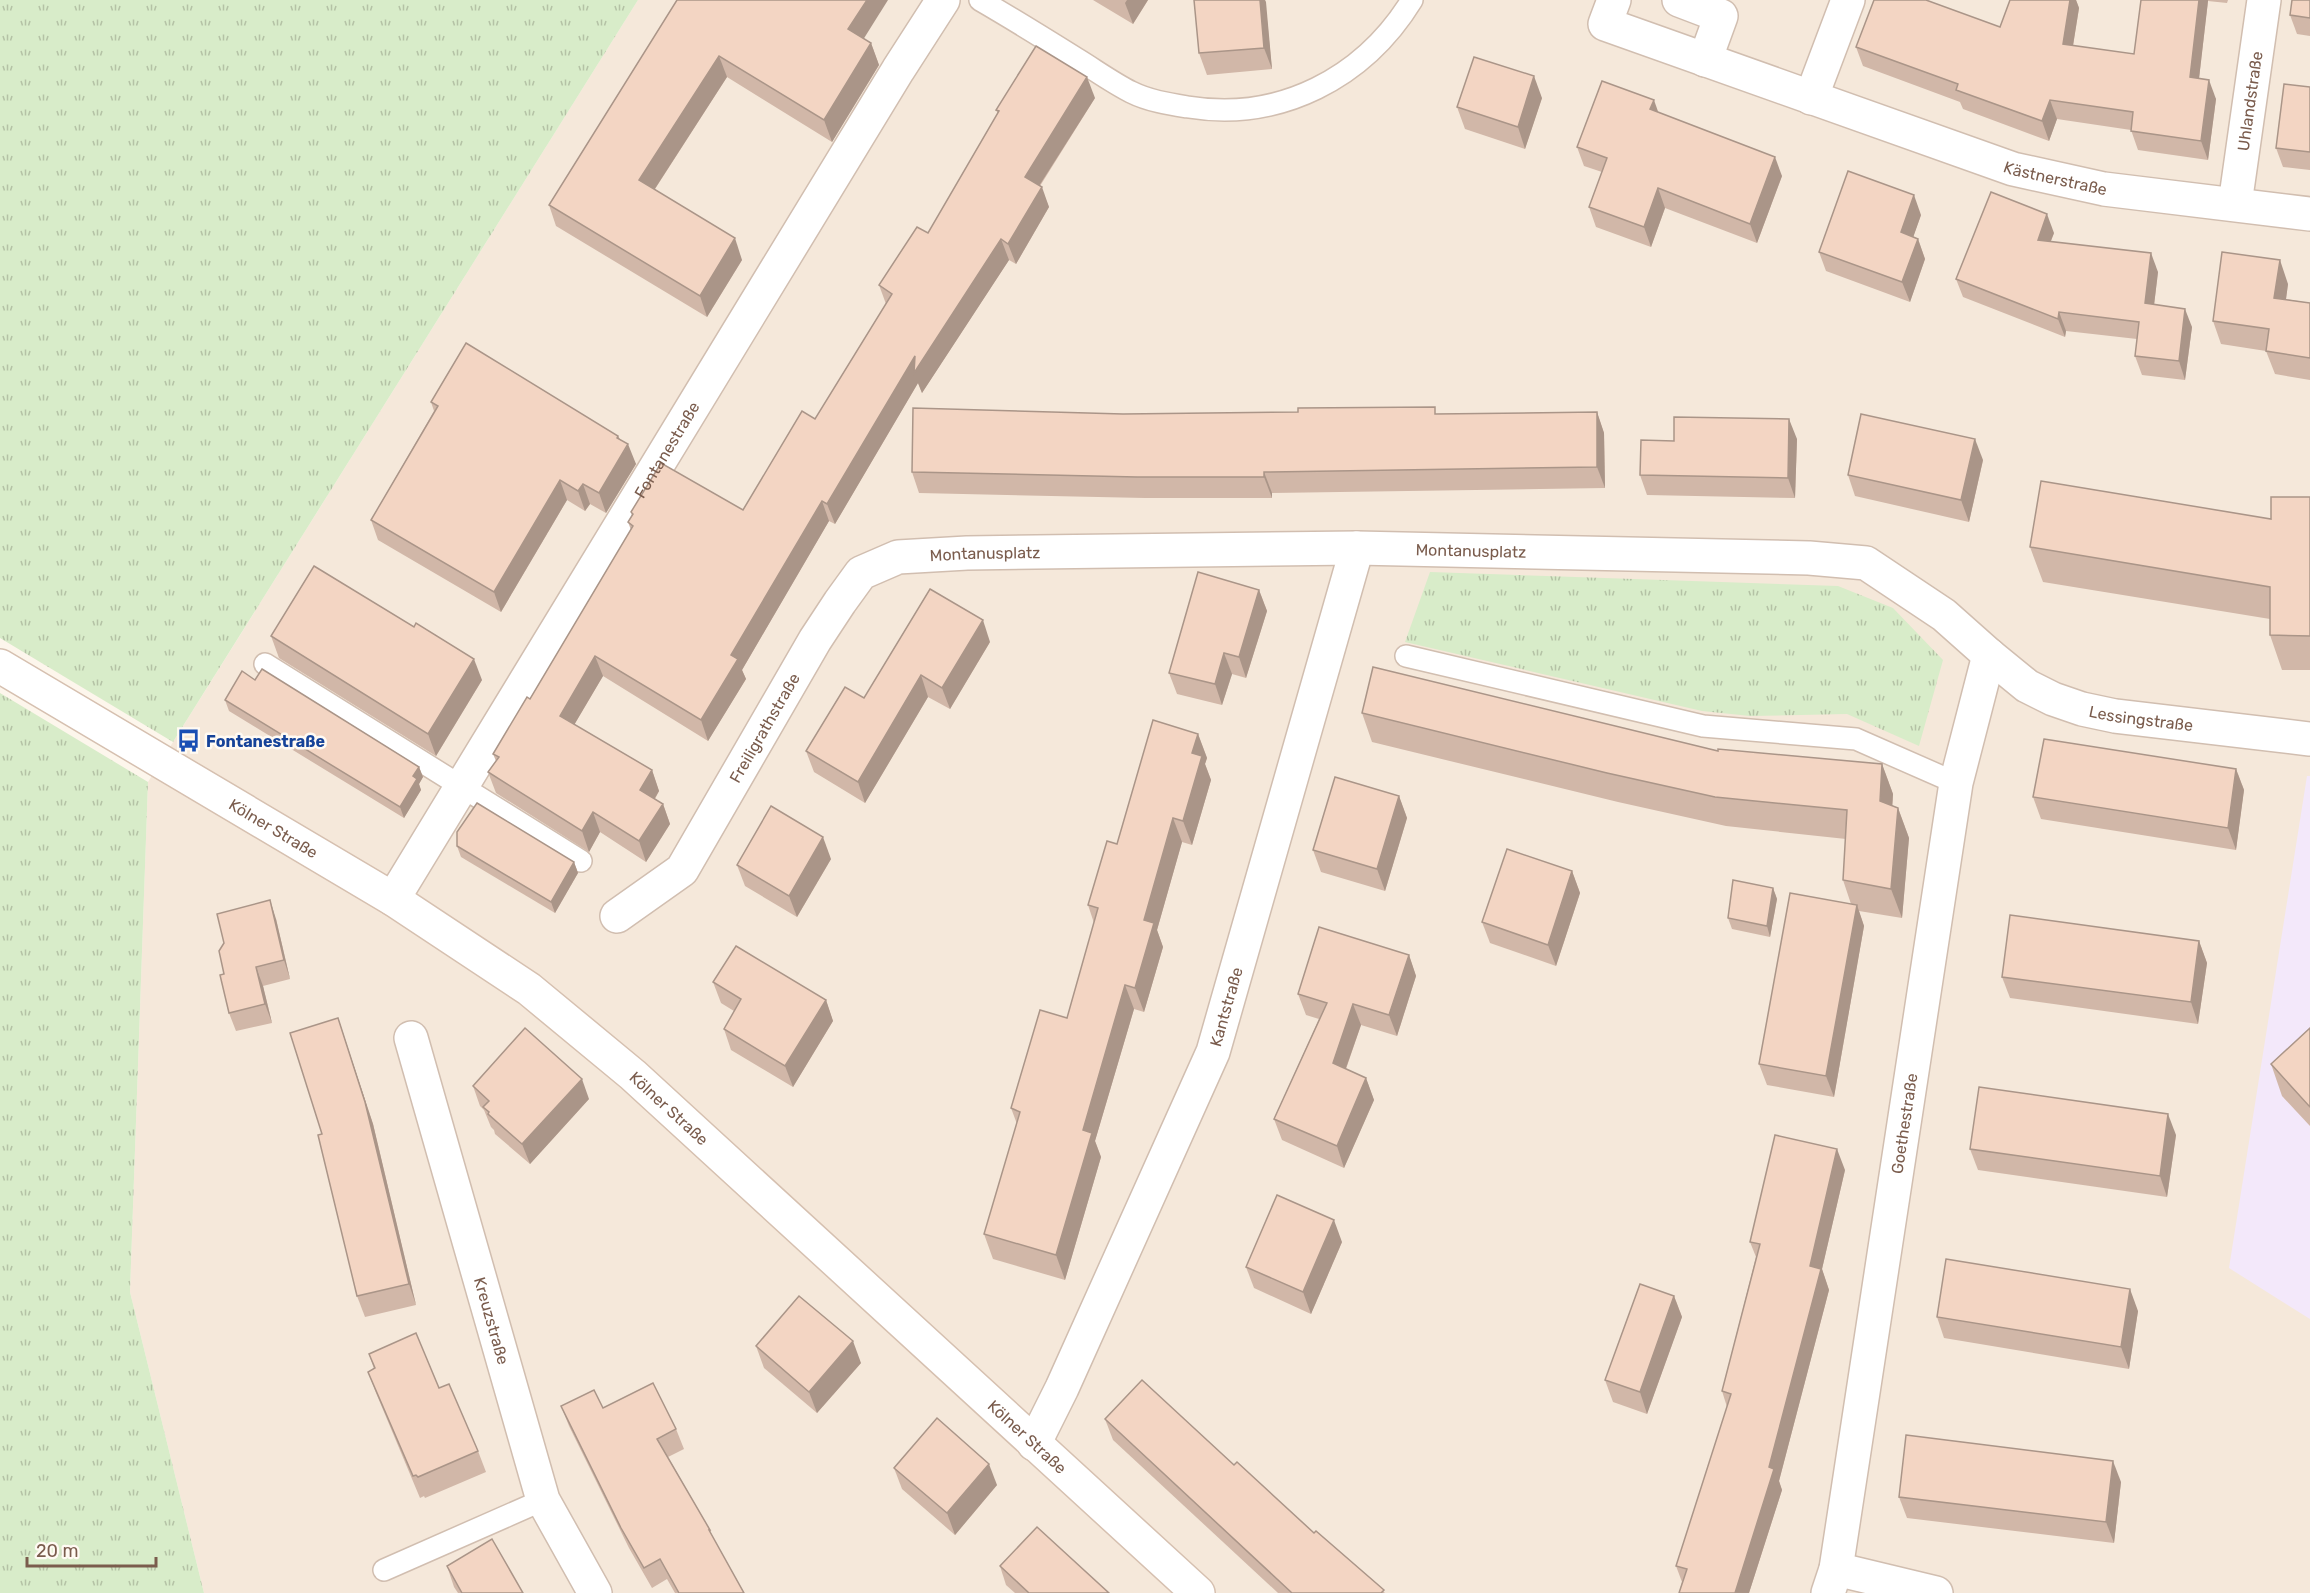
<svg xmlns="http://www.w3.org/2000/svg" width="2310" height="1593" font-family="Rubik,sans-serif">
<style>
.residential{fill:#f5e8da}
.education{fill:#f3e8fa}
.grass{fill:url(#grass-tufts)}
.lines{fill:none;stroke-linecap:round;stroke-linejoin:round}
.lane-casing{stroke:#d1beb0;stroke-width:24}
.street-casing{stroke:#d1beb0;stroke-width:36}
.secondary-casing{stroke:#d6c0b0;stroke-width:36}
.lane{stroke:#fff;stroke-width:21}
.street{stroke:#fff;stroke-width:33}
.secondary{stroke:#fff;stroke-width:33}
.wall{fill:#d1b7a8}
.shaded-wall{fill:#aa9588}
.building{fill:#f3d5c3;stroke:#aa9588;stroke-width:1.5}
.labels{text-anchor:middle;stroke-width:5;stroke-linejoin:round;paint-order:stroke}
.street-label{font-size:16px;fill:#7a5c4d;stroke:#fffaf3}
.transit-label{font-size:16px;font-weight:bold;fill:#164399;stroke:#fffaf3;text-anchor:start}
</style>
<defs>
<pattern id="grass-tufts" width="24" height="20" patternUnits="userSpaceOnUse" patternTransform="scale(1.5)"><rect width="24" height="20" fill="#d8ecc9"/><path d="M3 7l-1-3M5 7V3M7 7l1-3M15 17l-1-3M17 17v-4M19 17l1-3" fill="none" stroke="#b4c2a5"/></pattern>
</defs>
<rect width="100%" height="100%" fill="#fdf6ec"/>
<!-- residential -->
<polygon class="residential" points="638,0 2310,0 2310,1593 204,1593 130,1292 148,782"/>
<!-- education -->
<polygon class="education" points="2307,776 2310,776 2310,1319 2229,1268"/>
<!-- grass -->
<g class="grass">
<polygon points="0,0 638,0 173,742 0,638"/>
<polygon points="1430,572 1838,586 1893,608 1943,660 1919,746 1847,714 1750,716 1702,711 1405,642"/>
<polygon points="0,693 148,782 130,1292 204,1593 0,1593"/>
</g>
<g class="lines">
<defs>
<g id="lane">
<path d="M980 0C1013 19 1045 39 1077 59 1095 70 1113 83 1131 92 1149 101 1169 104 1188 107 1280 122 1364 78 1412 0"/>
<polyline points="1406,656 1703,726 1856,739 1956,783"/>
<polyline points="265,664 581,861"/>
<polyline points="384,1570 543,1500"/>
</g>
<g id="street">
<path id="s1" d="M1614 0 1605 24 2013 169 2104 189 2310 214"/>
<polyline points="1679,0 1721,16 1705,60"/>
<polyline points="1811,98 1848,0"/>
<path id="s2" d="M2235 204 2264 0"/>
<path id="s3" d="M393 899 898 70 943 0"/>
<path id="s4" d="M617 916 682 870 815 640 840 602 861 573 898 557 967 553 1357 548 1809 558 1866 563 1944 615 1989 655 2027 686 2053 699 2082 709 2115 716 2310 739"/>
<path id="s5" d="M411 1038 543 1500 595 1593"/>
<path id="s6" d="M1034 1444 1062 1388 1213 1052 1357 548"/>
<polyline points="1836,1569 1936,1593"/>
<path id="s7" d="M1828 1593 1836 1569 1956 783 1989 655"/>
</g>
<g id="secondary">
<path id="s8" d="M0 666 393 899 529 989 633 1075 1198 1593"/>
</g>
</defs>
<!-- lane casing -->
<use href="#lane" class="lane-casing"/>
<!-- street casing -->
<use href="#street" class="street-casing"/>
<!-- secondary casing -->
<use href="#secondary" class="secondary-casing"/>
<!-- lane -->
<use href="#lane" class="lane"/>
<!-- street -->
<use href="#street" class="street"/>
<!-- secondary -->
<use href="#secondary" class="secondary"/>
</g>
<!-- wall -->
<g class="wall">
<polygon points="677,0 864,39 871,43 879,65 832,142 727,77 655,189 742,260 707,317 556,226 549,205"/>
<polygon points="1093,0 1148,0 1133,24"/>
<polygon points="1194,0 1265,0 1272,69 1207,75 1199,53"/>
<polygon points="2010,0 2076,0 2079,8 2073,46 2134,54 2141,0 2228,0 2227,3 2208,1 2199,78 2216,99 2208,160 2138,150 2131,130 2057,119 2049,141 1963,109 1960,102 1863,66 1856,47 2000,27"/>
<polygon points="2310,0 2310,36 2297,34 2290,15"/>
<polygon points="2310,87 2310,170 2283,167 2276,148"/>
<polygon points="1095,98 1040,186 1049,207 1016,264 1009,260 922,393 918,383 835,524 829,521 742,670 746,679 708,741 603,676 574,725 652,770 659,791 655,799 663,804 670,824 646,862 600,832 589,852 496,793 488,772 496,761 493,754 530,699 631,530 628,522 632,516 631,512 743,510 815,419 886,304 879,285 928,233 998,114 996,110"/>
<polygon points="1542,98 1525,149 1465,129 1457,107"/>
<polygon points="1658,112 1782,176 1757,243 1665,208 1651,247 1596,227 1589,207 1602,172 1584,166 1577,147"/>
<polygon points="1921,215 1913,237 1918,239 1925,259 1910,302 1826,271 1819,252"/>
<polygon points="2054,233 2051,241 2158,272 2154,305 2192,327 2185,380 2142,375 2135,356 2137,339 2066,331 2065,337 1963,297 1956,279"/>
<polygon points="2288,284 2286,299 2310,303 2310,380 2275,374 2266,351 2221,344 2213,321"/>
<polygon points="431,402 618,436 636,464 606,513 590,504 585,511 567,500 501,612 378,540 371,520 434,411"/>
<polygon points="1597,412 1604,433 1605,488 1272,493 1272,498 1145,498 919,493 912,472 1123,414 1437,414"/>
<polygon points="1797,439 1795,498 1647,495 1640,475 1674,441"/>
<polygon points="1983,460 1969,522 1855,496 1848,475"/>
<polygon points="2310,497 2310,670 2282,670 2270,635 2270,619 2043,582 2030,547 2271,519"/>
<polygon points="1259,590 1267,611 1246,678 1232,674 1222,705 1177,694 1169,673"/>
<polygon points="271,636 482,680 436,756 279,658"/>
<polygon points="990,642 950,709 928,697 865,803 814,772 806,751 864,698"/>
<polygon points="255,680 419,767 423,777 419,784 421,790 404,818 229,711 225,700"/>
<polygon points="1362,713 1718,751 1882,764 1893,794 1892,806 1898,808 1909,838 1902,918 1859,911 1864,926 1834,1097 1767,1085 1759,1064 1851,904 1843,880 1846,839 1726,826 1618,802 1372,742"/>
<polygon points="1198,734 1207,758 1205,764 1211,780 1192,845 1182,842 1157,930 1163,947 1144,1012 1134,1009 1095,1141 1101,1157 1065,1280 993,1259 984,1234 1017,1124 1011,1108 1067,1018 1094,923 1088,905"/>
<polygon points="2236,769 2244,790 2236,850 2041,819 2033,797"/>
<polygon points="1399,796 1407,818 1385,891 1321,872 1313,850"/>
<polygon points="457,846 574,862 578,873 555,913 461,857"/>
<polygon points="831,859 797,917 745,886 737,865"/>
<polygon points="1572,871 1580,893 1556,966 1490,943 1482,922"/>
<polygon points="1773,888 1777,899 1770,937 1732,929 1728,918"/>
<polygon points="276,919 290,979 263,986 272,1023 236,1031 229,1013 224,974"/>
<polygon points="2199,941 2207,963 2198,1024 2010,998 2002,977"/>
<polygon points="1409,955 1416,976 1397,1036 1361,1025 1346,1069 1366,1078 1374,1100 1344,1168 1282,1140 1274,1119 1319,1019 1306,1015 1298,994"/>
<polygon points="713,982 826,1000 833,1021 793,1087 731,1050 724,1029 734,1011 721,1003"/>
<polygon points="338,1018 373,1124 416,1305 365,1317 357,1296 322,1134"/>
<polygon points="2310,1028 2310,1126 2282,1096 2271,1064"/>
<polygon points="473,1086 589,1099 530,1164 495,1134 494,1130 491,1127 484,1110 480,1106"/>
<polygon points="2176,1135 2167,1197 1978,1170 1970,1149"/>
<polygon points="1845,1170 1822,1269 1829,1290 1779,1481 1782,1490 1749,1593 1679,1593 1682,1582 1676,1566 1727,1407 1722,1391 1756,1257 1750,1242"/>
<polygon points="1342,1242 1311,1314 1254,1288 1246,1267"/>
<polygon points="1674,1296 1682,1317 1647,1414 1613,1402 1605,1380"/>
<polygon points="2138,1311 2129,1369 1944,1338 1937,1317"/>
<polygon points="756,1346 861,1363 817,1413 764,1368"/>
<polygon points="369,1354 439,1388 478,1451 486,1472 425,1498 424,1496 420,1498 376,1393 368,1372 374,1369"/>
<polygon points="561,1406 603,1408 676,1429 684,1449 668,1457 710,1530 714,1541 744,1593 675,1593 667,1579 652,1588 629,1548 569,1426"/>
<polygon points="1105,1419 1234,1465 1385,1593 1278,1593 1113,1440"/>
<polygon points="894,1468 997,1485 955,1535 902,1489"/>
<polygon points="2121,1482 2114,1543 1907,1518 1899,1497"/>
<polygon points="447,1566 523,1593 458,1593 454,1587"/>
<polygon points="1000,1566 1109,1593 1015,1593 1006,1585"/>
</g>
<!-- shaded-wall -->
<g class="shaded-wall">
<polygon points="867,0 888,0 856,51 848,29"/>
<polygon points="1127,0 1148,0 1133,24 1125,3"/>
<polygon points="1260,0 1265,0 1266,2 1272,69 1264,48"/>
<polygon points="2070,0 2076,0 2079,8 2070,64 2063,44"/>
<polygon points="2199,0 2208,0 2208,1 2197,96 2190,77"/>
<polygon points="871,43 879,65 832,142 824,120"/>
<polygon points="719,56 727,77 647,201 639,180"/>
<polygon points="1534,76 1542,98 1525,149 1518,127"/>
<polygon points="1087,77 1095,98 1032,197 1025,177"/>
<polygon points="2209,80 2216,99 2208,160 2201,141"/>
<polygon points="1654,100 1661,120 1650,109"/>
<polygon points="2050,100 2057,119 2049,141 2042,121"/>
<polygon points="1775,157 1782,176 1757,243 1750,224"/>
<polygon points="1042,187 1049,207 1016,264 1008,244"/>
<polygon points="1658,188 1665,208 1651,247 1644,227"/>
<polygon points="1914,195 1921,215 1908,252 1901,232"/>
<polygon points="2047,214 2054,233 2044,258 2038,240"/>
<polygon points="735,238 742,260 707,317 700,296"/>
<polygon points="1001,239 1009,260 922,393 918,383 835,524 827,504 915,356"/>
<polygon points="1918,239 1925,259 1910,302 1902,282"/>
<polygon points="2151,253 2158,272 2152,322 2145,303"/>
<polygon points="2280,260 2288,284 2283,321 2274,298"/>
<polygon points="2185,309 2192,327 2185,380 2179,361"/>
<polygon points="2059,312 2066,331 2065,337 2058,319"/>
<polygon points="1597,412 1604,433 1605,488 1597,467"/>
<polygon points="1789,419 1797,439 1795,498 1788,478"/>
<polygon points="618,436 624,452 628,444 636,464 606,513 599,493"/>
<polygon points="1975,439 1983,460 1969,522 1961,500"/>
<polygon points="1264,472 1272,493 1272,498 1264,477"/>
<polygon points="560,480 567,500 501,612 494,592"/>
<polygon points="583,484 590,504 585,511 578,491"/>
<polygon points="822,501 829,521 742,670 746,679 708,741 701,720 731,655"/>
<polygon points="1259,590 1267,611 1246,678 1239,657"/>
<polygon points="983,620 990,642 950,709 942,688"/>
<polygon points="1224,653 1232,674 1222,705 1215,684"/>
<polygon points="595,656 603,676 567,737 560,716"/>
<polygon points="474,659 482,680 436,756 428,734"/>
<polygon points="921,675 928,697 865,803 858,782"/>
<polygon points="1198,734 1207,758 1205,764 1211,780 1192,845 1183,821 1192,753"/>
<polygon points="1882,764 1893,794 1891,830 1880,801"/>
<polygon points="419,767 423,777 419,784 421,790 404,818 400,807 413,776"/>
<polygon points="2236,769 2244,790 2236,850 2228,828"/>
<polygon points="652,770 659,791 648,810 640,790"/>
<polygon points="1399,796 1407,818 1385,891 1377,869"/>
<polygon points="663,804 670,824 646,862 639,841"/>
<polygon points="1898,808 1909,838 1902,918 1891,889"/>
<polygon points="593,812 600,832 589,852 582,831"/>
<polygon points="1173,818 1182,842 1157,930 1163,947 1144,1012 1135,988 1144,920"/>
<polygon points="823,837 831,859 797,917 789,896"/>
<polygon points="574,862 578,873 555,913 551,902"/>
<polygon points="1572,871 1580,893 1556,966 1548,945"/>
<polygon points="1773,888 1777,899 1770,937 1767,926"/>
<polygon points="270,900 276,919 290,979 284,960"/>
<polygon points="1857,905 1864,926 1834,1097 1826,1076"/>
<polygon points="2199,941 2207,963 2198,1024 2191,1002"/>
<polygon points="1409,955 1416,976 1397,1036 1389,1015"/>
<polygon points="256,967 263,986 272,1023 265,1004"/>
<polygon points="1125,985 1134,1009 1095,1141 1101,1157 1065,1280 1056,1255 1083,1130"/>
<polygon points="826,1000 833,1021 793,1087 785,1066"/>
<polygon points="1353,1004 1361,1025 1340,1085 1333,1063"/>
<polygon points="338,1018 373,1124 416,1305 409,1284"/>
<polygon points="1366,1078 1374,1100 1344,1168 1337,1146"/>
<polygon points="582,1079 589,1099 530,1164 522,1144"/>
<polygon points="2168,1114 2176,1135 2167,1197 2160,1176"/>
<polygon points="1837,1149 1845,1170 1822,1269 1829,1290 1779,1481 1782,1490 1749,1593 1735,1593"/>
<polygon points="1334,1220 1342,1242 1311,1314 1303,1292"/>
<polygon points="2130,1289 2138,1311 2129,1369 2121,1347"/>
<polygon points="1674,1296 1682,1317 1647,1414 1640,1392"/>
<polygon points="853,1341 861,1363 817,1413 809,1392"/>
<polygon points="2113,1461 2121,1482 2114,1543 2106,1522"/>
<polygon points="989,1464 997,1485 955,1535 947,1513"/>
</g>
<!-- building -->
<g class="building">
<polygon points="677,0 867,0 848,29 871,43 824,120 719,56 639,180 735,238 700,296 549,205"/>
<polygon points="1194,0 1260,0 1264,48 1199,53"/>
<polygon points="1874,0 1926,0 2000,27 2010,0 2070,0 2063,44 2134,54 2141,0 2199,0 2190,77 2209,80 2201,141 2131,131 2133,112 2050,100 2042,121 1956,90 1958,84 1856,47"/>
<polygon points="2292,0 2310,0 2310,18 2290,15"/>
<polygon points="1036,46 1087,77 1025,177 1042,187 1008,244 1001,239 914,373 915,356 827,504 822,501 731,655 738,659 701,720 595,656 560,716 652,770 640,790 663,804 639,841 593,812 582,831 488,772 499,757 493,754 527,697 530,699 633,526 628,522 633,514 631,512 661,463 743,510 802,411 815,419 892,294 879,285 917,227 928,233 999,111 996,110"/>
<polygon points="1474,57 1534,76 1518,127 1457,107"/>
<polygon points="1602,81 1654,100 1650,109 1775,157 1750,224 1658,188 1644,227 1589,207 1607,158 1577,147"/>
<polygon points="2284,84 2310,87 2310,152 2276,148"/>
<polygon points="1848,171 1914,195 1901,232 1918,239 1902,282 1819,252"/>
<polygon points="1991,192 2047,214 2038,240 2151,253 2145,303 2185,309 2179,361 2135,356 2139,322 2059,312 2058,319 1956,279"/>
<polygon points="2222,252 2280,260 2274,298 2310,303 2310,358 2266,351 2269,329 2213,321"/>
<polygon points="466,343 618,436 617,438 628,444 599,493 583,484 578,491 560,480 494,592 371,520 438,406 431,402"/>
<polygon points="1435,407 1435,414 1597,412 1597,467 1264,472 1264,477 1137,477 912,472 913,408 1123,414 1298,412 1298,408"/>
<polygon points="1861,414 1975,439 1961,500 1848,475"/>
<polygon points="1674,417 1789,419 1788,478 1640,475 1641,440 1674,441"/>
<polygon points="2041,481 2271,519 2271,497 2310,497 2310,636 2270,635 2270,587 2030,547"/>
<polygon points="314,566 414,627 416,623 474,659 428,734 271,636"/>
<polygon points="1198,572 1259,590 1239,657 1224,653 1215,684 1169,673"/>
<polygon points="930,589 983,620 942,688 921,675 858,782 806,751 845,687 864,698"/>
<polygon points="1373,667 1718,751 1718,749 1882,764 1880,801 1898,808 1891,889 1843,880 1847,810 1715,797 1607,773 1362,713"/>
<polygon points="262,669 419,767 413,776 417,779 400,807 225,700 242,671 255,680"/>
<polygon points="1153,720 1198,734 1192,753 1202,756 1183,821 1173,818 1144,920 1154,923 1135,988 1125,985 1083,1130 1092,1133 1056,1255 984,1234 1020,1112 1011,1108 1040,1010 1067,1018 1098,908 1088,905 1107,841 1117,844"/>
<polygon points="2044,739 2236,769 2228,828 2033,797"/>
<polygon points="1335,777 1399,796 1377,869 1313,850"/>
<polygon points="477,803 574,862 551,902 457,846 457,832"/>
<polygon points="771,806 823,837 789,896 737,865"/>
<polygon points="1507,849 1572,871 1548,945 1482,922"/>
<polygon points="1733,880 1773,888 1767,926 1728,918"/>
<polygon points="1790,893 1857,905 1826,1076 1759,1064"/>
<polygon points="270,900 284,960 256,967 265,1004 229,1013 220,975 224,974 219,951 224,943 217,914"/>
<polygon points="2010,915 2199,941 2191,1002 2002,977"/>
<polygon points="1319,927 1409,955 1389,1015 1353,1004 1333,1063 1366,1078 1337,1146 1274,1119 1327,1003 1298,994"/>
<polygon points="736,946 826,1000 785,1066 724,1029 741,999 713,982"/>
<polygon points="338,1018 365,1102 409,1284 357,1296 318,1135 322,1134 290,1033"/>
<polygon points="525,1028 582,1079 522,1144 488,1114 489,1112 483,1107 489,1101 473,1086"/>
<polygon points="2310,1028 2310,1107 2271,1064"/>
<polygon points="1979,1087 2168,1114 2160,1176 1970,1149"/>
<polygon points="1775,1135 1837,1149 1810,1266 1821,1269 1769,1467 1774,1469 1735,1593 1736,1593 1679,1593 1687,1569 1676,1566 1731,1394 1722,1391 1760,1244 1750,1242"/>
<polygon points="1277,1195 1334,1220 1303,1292 1246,1267"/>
<polygon points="1946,1259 2130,1289 2121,1347 1937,1317"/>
<polygon points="1640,1284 1674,1296 1640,1392 1605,1380"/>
<polygon points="799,1296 853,1341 809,1392 756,1346"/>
<polygon points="416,1333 439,1388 449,1384 478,1451 418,1477 416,1475 413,1476 368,1372 375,1368 369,1354"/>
<polygon points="1142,1380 1234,1465 1237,1462 1314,1533 1316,1531 1384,1590 1381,1593 1292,1593 1105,1419"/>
<polygon points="653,1383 676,1429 657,1439 710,1530 709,1530 744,1593 679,1593 660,1559 644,1568 621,1528 561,1406 594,1390 603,1408"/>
<polygon points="937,1418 989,1464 947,1513 894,1468"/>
<polygon points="1906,1435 2113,1461 2106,1522 1899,1497"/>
<polygon points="1037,1527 1109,1593 1029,1593 1000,1566"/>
<polygon points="492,1539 523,1593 462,1593 447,1566"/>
</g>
<!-- icons -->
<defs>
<symbol id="bus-bare" viewBox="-9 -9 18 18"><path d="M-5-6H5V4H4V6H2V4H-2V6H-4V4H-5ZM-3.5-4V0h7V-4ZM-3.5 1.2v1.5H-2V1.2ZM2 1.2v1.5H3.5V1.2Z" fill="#1a4fb4" stroke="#fffaf3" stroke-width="2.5" paint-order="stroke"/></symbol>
</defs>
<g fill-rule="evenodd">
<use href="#bus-bare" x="172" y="724" width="33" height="33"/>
</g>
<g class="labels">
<!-- street labels -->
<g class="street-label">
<text dy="6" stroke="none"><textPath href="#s2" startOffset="104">Uhlandstraße</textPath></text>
<text dy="6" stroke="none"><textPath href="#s1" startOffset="502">Kästnerstraße</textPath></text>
<text dy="6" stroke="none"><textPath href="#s3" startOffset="526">Fontanestraße</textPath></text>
<text dy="6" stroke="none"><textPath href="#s4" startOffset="1040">Montanusplatz</textPath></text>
<text dy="6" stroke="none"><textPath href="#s4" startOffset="554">Montanusplatz</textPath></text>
<text dy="6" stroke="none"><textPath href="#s4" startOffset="1758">Lessingstraße</textPath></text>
<text dy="6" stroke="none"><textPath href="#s4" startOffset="244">Freiligrathstraße</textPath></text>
<text dy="6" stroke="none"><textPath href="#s8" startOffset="318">Kölner Straße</textPath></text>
<text dy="6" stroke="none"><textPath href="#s6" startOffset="478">Kantstraße</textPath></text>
<text dy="6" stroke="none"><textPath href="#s8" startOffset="804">Kölner Straße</textPath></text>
<text dy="6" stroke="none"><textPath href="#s7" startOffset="476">Goethestraße</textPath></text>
<text dy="6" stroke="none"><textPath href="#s5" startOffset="294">Kreuzstraße</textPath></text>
<text dy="6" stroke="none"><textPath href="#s8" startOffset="1290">Kölner Straße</textPath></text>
</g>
<!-- transit labels -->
<g class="transit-label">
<text x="206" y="747">Fontanestraße</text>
</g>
</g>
<!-- scale -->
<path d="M27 1557v9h129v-9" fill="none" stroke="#7a5c4d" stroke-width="3"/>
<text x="36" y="1557" font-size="18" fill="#7a5c4d" stroke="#fffaf3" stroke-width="4.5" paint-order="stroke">20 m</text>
</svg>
